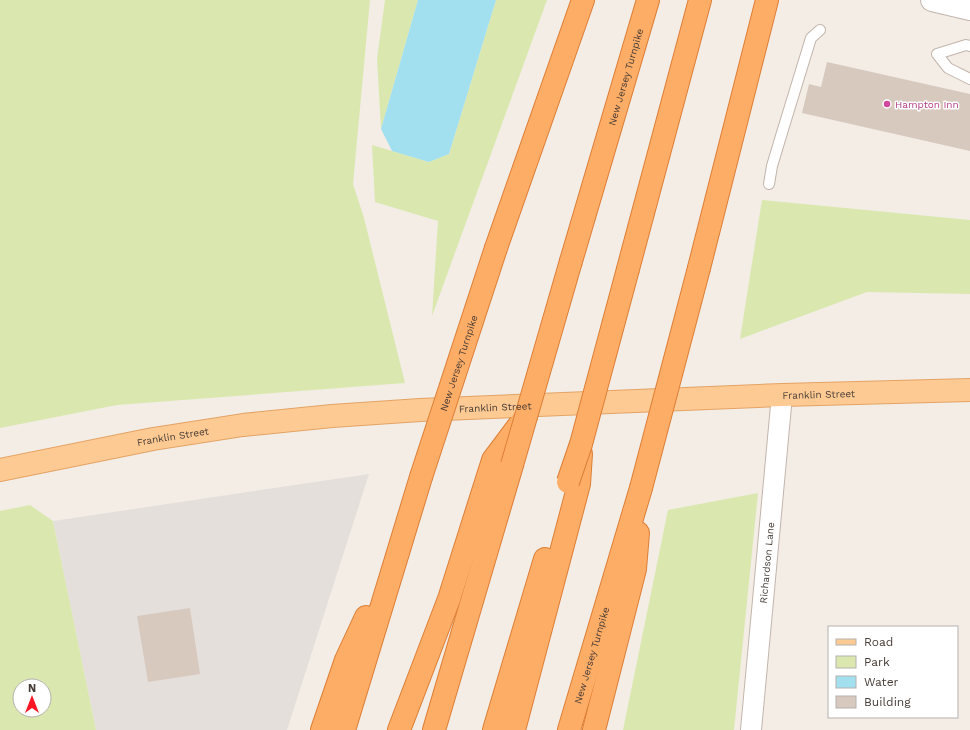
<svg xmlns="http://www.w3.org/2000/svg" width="970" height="730" font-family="'Work Sans',sans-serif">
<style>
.industrial{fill:#e5dfdb}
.green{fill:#dae8af;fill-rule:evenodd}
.water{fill:#a2e0f0}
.building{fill:#d8c9bf}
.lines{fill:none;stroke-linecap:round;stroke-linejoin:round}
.service-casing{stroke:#c2b5ac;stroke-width:12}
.minor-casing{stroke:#c2b5ac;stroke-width:22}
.tertiary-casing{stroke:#c2b5ac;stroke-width:24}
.primary-casing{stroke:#e4a364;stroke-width:24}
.motorway-casing{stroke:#dd7e36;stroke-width:24}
.service{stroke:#fff;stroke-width:10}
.minor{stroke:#fff;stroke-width:20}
.tertiary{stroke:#fff;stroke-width:22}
.primary{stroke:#feca94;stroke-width:22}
.motorway{stroke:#fead67;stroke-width:22}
.motorway-bridge-casing{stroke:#dd7e36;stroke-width:24;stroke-linecap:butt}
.motorway-bridge{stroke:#fead67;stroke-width:22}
.hotel-dot{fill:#d1479c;stroke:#fff;stroke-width:1.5}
.labels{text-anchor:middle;stroke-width:3;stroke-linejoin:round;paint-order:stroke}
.street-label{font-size:10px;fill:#463c35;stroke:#fff}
.hotel-label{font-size:10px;fill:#b23c85;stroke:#fff;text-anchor:start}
</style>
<rect width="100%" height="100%" fill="#f3ede6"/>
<!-- industrial -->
<polygon class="industrial" points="369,474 287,730 96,730 53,521"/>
<!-- green -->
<g class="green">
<polygon points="0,0 370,0 353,184 364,218 405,383 117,405 0,428"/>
<polygon points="385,0 418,0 381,129 377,59"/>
<polygon points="496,0 547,0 432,316 438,221 375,202 372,145 429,162 449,154"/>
<polygon points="762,200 970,220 970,294 867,292 740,339"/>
<polygon points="758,493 734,730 623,730 668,510"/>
<path d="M30 505 53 521 96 730H0V511ZM20 686H44V710H20Z"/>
</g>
<!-- water -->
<polygon class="water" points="418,0 496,0 449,154 429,162 392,151 381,129"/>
<!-- building -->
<g class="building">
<polygon points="827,62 970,94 970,151 802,113 809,84 821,87"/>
<polygon points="190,608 200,674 148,682 137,616"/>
</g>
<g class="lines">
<defs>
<g id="service">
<polyline points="970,46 966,45 937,54 948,68 970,79"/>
<polyline points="769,184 772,166 781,136 811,38 820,30"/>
</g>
<g id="minor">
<path id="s1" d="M751 730 782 395"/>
</g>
<polyline id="tertiary" points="932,0 970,9"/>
<g id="primary">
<path id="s2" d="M0 470 153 439 243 425 332 416 420 410 782 395 970 390"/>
</g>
<g id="motorway">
<polyline points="496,248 583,0"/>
<path id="s3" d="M571 261 648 0"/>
<polyline points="699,268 767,0"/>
<polyline points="628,269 700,0"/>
<polyline points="322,730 346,660 366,617"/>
<polyline points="344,730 421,477"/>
<polyline points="399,730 449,599 493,460 526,416"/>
<polyline points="434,730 512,465"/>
<polyline points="494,730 545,559"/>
<polyline points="514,730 579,484 581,454"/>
<path id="s4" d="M569 730 641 488"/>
<polyline points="594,730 635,569 638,533"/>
</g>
</defs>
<!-- service casing -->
<use href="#service" class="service-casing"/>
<!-- minor casing -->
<use href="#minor" class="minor-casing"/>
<!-- tertiary casing -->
<use href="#tertiary" class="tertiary-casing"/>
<!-- primary casing -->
<use href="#primary" class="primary-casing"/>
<!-- motorway casing -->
<use href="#motorway" class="motorway-casing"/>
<!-- service -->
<use href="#service" class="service"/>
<!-- minor -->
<use href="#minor" class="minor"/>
<!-- tertiary -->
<use href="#tertiary" class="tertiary"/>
<!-- primary -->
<use href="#primary" class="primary"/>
<!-- motorway -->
<use href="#motorway" class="motorway"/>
<defs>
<g id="motorway-bridge">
<polyline points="512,465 571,261"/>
<path id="s5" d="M421 477 496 248"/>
<polyline points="568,482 581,444 628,269"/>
<polyline points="641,488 699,268"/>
</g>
</defs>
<!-- motorway-bridge casing -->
<use href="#motorway-bridge" class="motorway-bridge-casing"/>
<!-- motorway-bridge -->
<use href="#motorway-bridge" class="motorway-bridge"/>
</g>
<!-- markers -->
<circle class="hotel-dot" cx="887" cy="104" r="4"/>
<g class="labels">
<!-- street labels -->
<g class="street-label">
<text dy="4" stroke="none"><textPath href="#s3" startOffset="192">New Jersey Turnpike</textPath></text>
<text dy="4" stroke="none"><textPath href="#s5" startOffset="120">New Jersey Turnpike</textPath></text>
<text dy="4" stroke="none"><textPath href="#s2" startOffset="824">Franklin Street</textPath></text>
<text dy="4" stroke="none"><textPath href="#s2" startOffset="500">Franklin Street</textPath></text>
<text dy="4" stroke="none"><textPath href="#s2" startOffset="176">Franklin Street</textPath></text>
<text dy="4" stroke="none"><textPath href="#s1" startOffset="168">Richardson Lane</textPath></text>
<text dy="4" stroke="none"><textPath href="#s4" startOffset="78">New Jersey Turnpike</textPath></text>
</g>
<!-- hotel labels -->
<g class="hotel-label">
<text x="895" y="108">Hampton Inn</text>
</g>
</g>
<!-- legend -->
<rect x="828" y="626" width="130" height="92" fill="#ffffff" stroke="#b5b1ae"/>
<rect x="836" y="639" width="20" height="6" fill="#feca94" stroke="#b5b1ae"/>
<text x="864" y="646" font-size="12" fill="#463c35">Road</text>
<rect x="836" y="656" width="20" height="12" fill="#dae8af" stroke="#b5b1ae"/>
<text x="864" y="666" font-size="12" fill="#463c35">Park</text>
<rect x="836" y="676" width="20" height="12" fill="#a2e0f0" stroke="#b5b1ae"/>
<text x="864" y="686" font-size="12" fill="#463c35">Water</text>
<rect x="836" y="696" width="20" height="12" fill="#d8c9bf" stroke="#b5b1ae"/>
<text x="864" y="706" font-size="12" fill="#463c35">Building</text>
<!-- north arrow -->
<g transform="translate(32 698)"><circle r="19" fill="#ffffff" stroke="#b5b1ae"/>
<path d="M0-3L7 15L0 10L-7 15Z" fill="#fa1723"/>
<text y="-6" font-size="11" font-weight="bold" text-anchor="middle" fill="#463c35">N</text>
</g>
</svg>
